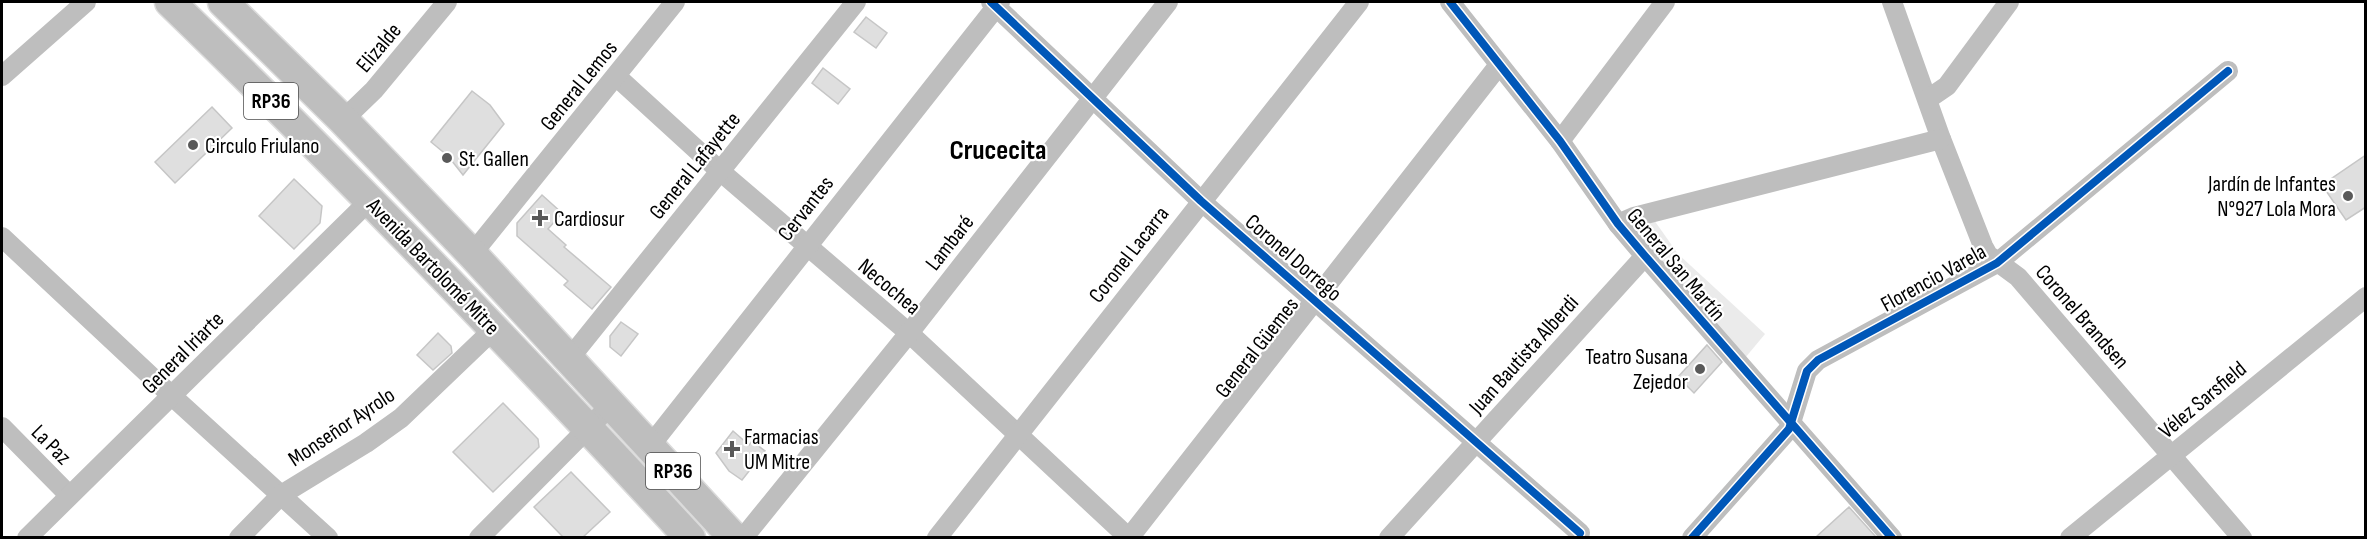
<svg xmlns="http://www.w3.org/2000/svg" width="2367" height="539" font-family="'Sofia Sans Condensed',sans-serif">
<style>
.green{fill:#ebebeb}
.building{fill:#dfdfdf;stroke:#c6c6c6;stroke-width:1.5}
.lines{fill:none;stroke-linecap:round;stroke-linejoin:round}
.primary-casing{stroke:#dbdbdb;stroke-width:33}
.minor{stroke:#bebebe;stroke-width:20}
.primary{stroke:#bebebe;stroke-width:30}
.cycleway-casing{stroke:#fff;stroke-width:11}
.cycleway{stroke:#0057b8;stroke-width:8}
.poi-dot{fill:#595959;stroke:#fff;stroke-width:2}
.labels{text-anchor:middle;stroke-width:4.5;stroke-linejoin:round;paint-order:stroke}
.shield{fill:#fff;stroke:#4c4c4c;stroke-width:1.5}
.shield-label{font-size:21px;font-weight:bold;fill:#000}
.street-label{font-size:22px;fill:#000;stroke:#fff}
.poi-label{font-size:22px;fill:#000;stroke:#fff;text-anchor:start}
.district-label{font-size:28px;font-weight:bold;fill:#000;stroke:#fff}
</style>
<rect width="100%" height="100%" fill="#fff"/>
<!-- green -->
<polygon class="green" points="1654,220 1678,254 1765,334 1745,358 1636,235 1638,224"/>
<!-- building -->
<g class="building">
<polygon points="866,17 887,33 876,48 854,32"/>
<polygon points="823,68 850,89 838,104 812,83"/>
<polygon points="472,91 490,105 504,124 463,175 448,156 431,142"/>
<polygon points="212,107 232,128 175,183 155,162"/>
<polygon points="2366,155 2366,207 2346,220 2322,185"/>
<polygon points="294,179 322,206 320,223 294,249 259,216"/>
<polygon points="542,195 562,213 548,229 566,245 564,247 611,287 592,309 564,285 568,281 517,236 517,223"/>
<polygon points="621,322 638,334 621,356 610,347 610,336"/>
<polygon points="438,333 451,346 452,353 433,370 417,355"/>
<polygon points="1707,345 1722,362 1694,393 1678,377"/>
<polygon points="503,403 538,439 539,447 493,492 453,452"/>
<polygon points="733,431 749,445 752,441 765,451 742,480 729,471 716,453"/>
<polygon points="571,472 610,512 583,537 563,537 534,507"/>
<polygon points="1849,507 1876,537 1816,537"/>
</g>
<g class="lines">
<defs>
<g id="primary">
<path d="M170 2C349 175 521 355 690 538"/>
<polyline points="223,2 343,120 472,254 734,538"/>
</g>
</defs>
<!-- primary casing -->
<use href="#primary" class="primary-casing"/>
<!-- minor -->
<g class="minor">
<polyline points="991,2 1201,201 1580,533"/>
<polyline points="1450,2 1560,141 1618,224 1645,256 1892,538"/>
<polyline points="1892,2 1941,139 1983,246 1988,255 2018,277 2242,538"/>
<polyline points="2,76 86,2"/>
<polyline points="616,76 720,171 909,333 1129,538"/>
<polyline points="1928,99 1947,86 2009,2"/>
<polyline points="343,120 374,90 447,2"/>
<polyline points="1560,141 1665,2"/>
<polyline points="1618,224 1634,217 1941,139"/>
<polyline points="2,237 172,396 328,538"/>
<polyline points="472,254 675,2"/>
<polyline points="569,359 856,2"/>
<polyline points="2,427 69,495"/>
<polyline points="650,446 1000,2"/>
<polyline points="27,538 370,200"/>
<polyline points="239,538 281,495 366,443 401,418 494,329"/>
<polyline points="479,538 611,405"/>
<polyline points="743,538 909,333 1168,2"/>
<polyline points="937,538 1359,2"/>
<polyline points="1129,538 1499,65"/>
<polyline points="1389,538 1645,256"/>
<polyline points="1692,538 1789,429 1807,371 1818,360 1997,263 2228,71"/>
<polyline points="2070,538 2366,297"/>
</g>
<!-- primary -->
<use href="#primary" class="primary"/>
<defs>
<g id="cycleway">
<polyline points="991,2 1201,201 1580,533"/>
<polyline points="1450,2 1560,141 1618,224 1645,256 1892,538"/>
<polyline points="1692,538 1789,429 1807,371 1818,360 1997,263 2228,71"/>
</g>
</defs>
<!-- cycleway casing -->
<use href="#cycleway" class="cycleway-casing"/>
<!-- cycleway -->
<use href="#cycleway" class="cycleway"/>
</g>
<!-- markers -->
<g class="poi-dot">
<circle cx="193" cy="145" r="6"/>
<circle cx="447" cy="158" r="6"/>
<circle cx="2348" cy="196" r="6"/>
<path d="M537 209h6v6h6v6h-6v6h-6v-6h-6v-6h6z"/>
<circle cx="1700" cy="369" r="6"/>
<path d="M729 440h6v6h6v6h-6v6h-6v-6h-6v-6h6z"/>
</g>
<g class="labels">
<!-- shield labels -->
<g class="shield">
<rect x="244" y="83" width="54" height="36" rx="4.5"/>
<rect x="646" y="453" width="54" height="36" rx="4.5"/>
</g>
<g class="shield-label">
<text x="271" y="108">RP36</text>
<text x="673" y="478">RP36</text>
</g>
<!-- street labels -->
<g class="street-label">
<text transform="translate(378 47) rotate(-50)" y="8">Elizalde</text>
<text transform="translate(578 85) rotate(-51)" y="8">General Lemos</text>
<text transform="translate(694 165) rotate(-51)" y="8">General Lafayette</text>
<text transform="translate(805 208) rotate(-52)" y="8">Cervantes</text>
<text transform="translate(949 242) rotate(-52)" y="8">Lambaré</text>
<text transform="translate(1128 254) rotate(-52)" y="8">Coronel Lacarra</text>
<text transform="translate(1294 257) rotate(41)" y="8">Coronel Dorrego</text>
<text transform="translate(1677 264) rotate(50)" y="8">General San Martín</text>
<text transform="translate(434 266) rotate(46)" y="8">Avenida Bartolomé Mitre</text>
<text transform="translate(1933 277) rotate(-29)" y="8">Florencio Varela</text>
<text transform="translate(890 286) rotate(40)" y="8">Necochea</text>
<text transform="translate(2083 316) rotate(49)" y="8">Coronel Brandsen</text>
<text transform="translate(1256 347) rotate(-52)" y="8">General Güemes</text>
<text transform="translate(182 352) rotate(-45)" y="8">General Iriarte</text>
<text transform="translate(1523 354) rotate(-48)" y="8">Juan Bautista Alberdi</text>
<text transform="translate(2202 399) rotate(-40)" y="8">Vélez Sarsfield</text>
<text transform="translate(341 426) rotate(-34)" y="8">Monseñor Ayrolo</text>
<text transform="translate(52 444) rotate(45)" y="8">La Paz</text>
</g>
<!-- poi labels -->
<g class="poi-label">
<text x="205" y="153">Circulo Friulano</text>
<text x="459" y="166">St. Gallen</text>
<text x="2336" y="191" text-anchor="end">Jardín de Infantes<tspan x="2336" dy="25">N°927 Lola Mora</tspan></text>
<text x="554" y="226">Cardiosur</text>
<text x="1688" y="364" text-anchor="end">Teatro Susana<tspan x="1688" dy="25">Zejedor</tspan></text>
<text x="744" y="444">Farmacias<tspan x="744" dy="25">UM Mitre</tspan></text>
</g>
<!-- district labels -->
<g class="district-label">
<text x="998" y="159">Crucecita</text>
</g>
</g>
<!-- border -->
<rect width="2367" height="539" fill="none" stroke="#000000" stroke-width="6"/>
</svg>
